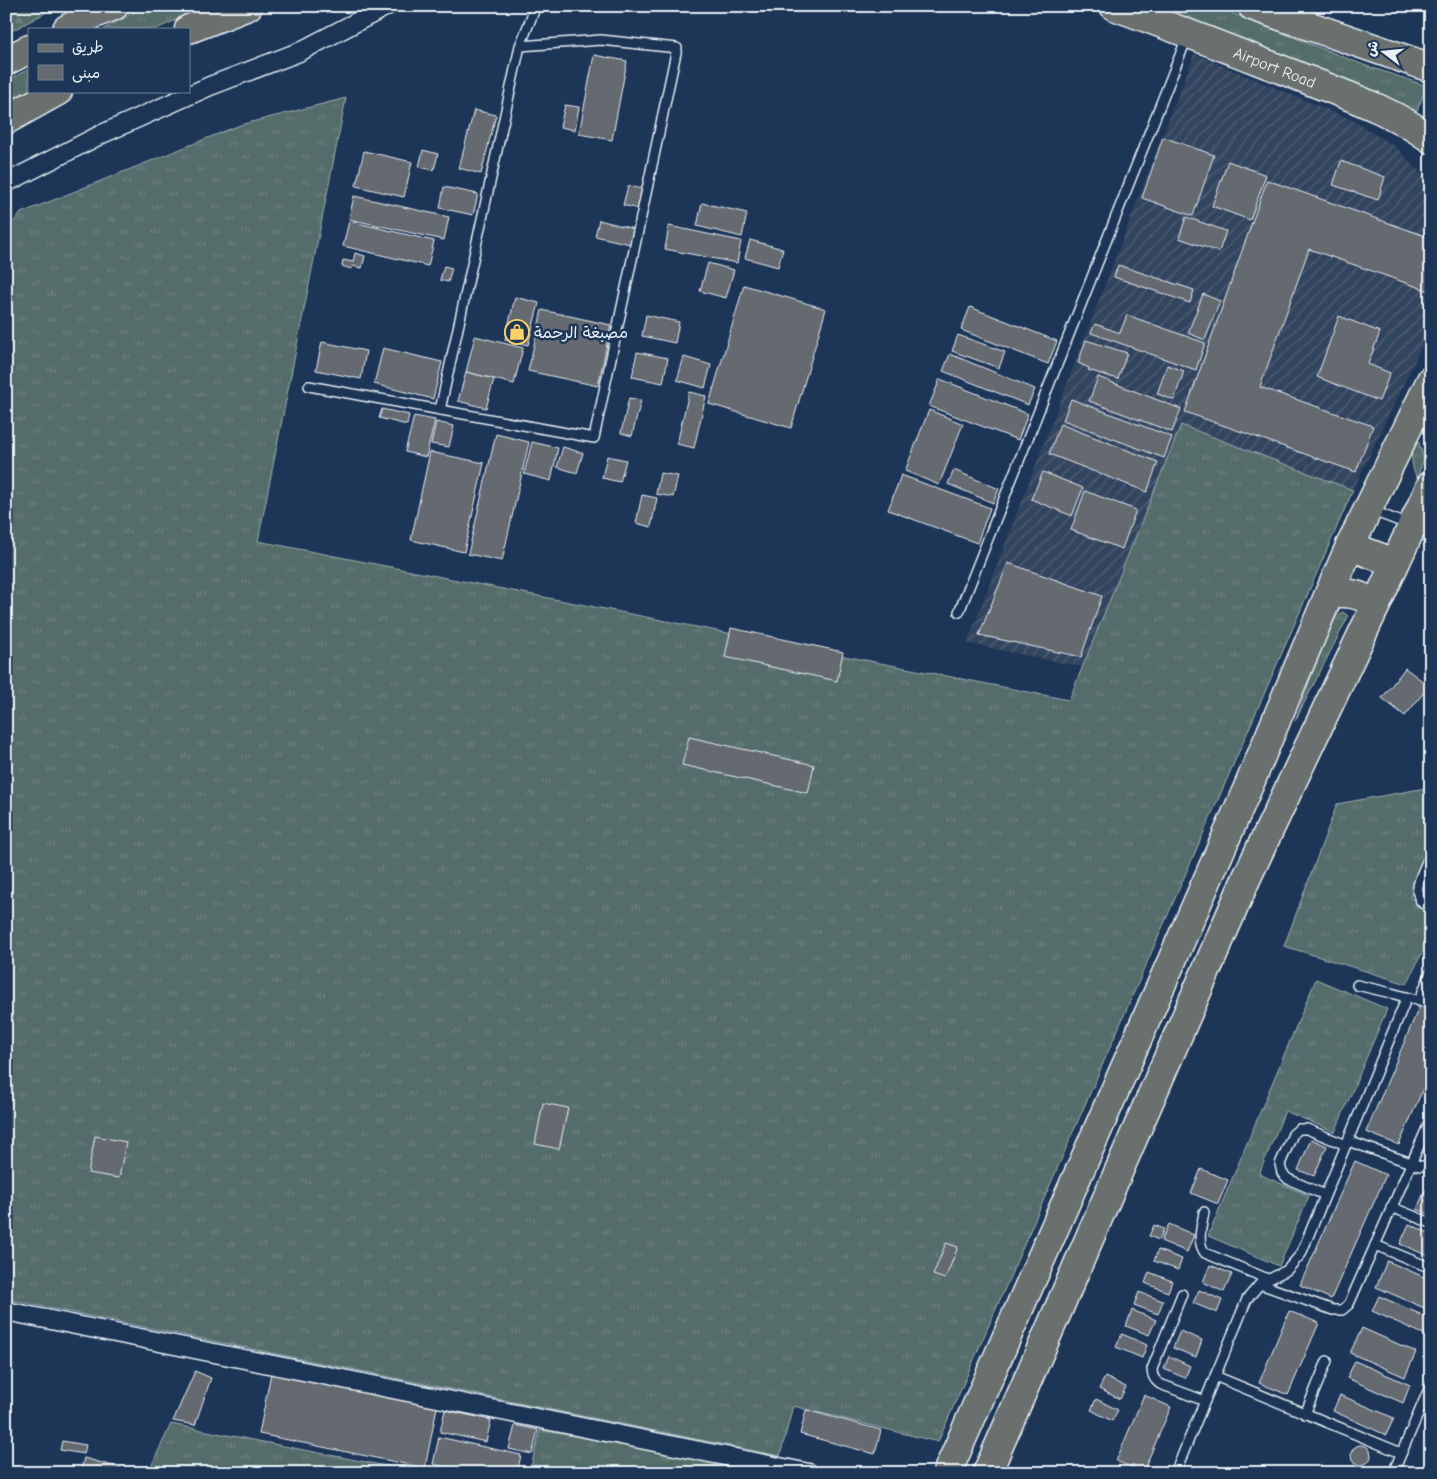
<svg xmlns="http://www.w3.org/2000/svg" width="1437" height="1479" font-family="'Comic Neue','Playpen Sans Arabic',sans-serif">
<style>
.industrial{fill:url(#industrial-furrows)}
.grass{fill:url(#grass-tufts);stroke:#9eafb1}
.forest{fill:url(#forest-firs);stroke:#9eafb1}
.building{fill:#656a70;stroke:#e8f1f8}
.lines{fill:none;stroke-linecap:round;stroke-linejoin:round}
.lane-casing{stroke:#e8f1f8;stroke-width:12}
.street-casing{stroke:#e8f1f8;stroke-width:21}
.primary-casing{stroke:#e8f1f8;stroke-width:31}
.highway-casing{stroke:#e8f1f8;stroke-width:31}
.lane{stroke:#1d3557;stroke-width:9}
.street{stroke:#1d3557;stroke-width:18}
.primary{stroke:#6a706d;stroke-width:28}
.highway{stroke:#6a706d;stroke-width:28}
.labels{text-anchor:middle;stroke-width:5;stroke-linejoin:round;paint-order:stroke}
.street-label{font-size:16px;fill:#e8f1f8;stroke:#1d3557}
.poi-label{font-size:16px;fill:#e8f1f8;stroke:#1d3557;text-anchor:start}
</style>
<defs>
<pattern id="industrial-furrows" width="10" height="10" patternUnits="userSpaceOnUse" patternTransform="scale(1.25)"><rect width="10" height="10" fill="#33455e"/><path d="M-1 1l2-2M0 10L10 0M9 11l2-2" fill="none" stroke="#516076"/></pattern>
<pattern id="grass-tufts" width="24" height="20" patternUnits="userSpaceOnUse" patternTransform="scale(1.25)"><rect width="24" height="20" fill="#546d6a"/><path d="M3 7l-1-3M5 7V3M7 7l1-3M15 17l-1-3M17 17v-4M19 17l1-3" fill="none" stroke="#6d8280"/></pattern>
<pattern id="forest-firs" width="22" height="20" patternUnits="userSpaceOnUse" patternTransform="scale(1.25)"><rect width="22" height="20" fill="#546d6a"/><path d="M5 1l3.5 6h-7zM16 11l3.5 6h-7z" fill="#6d8280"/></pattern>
</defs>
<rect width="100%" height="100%" fill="#1d3557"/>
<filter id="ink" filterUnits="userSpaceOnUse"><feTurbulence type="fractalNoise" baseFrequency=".02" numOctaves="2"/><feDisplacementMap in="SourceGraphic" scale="10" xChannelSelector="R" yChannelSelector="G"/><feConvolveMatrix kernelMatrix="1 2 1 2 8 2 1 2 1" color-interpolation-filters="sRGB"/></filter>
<g filter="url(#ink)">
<!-- industrial -->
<polygon class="industrial" points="1194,54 1350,119 1396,147 1431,184 1431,322 1426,337 1353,490 1181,425 1082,667 967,643"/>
<!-- grass -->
<g class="grass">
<polygon points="146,6 209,6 156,29 104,29"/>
<polygon points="1150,6 1214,6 1364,65 1427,86 1416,113 1341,78"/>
<polygon points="29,69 29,90 6,102 6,81"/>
<polygon points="346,98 258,541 1069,700 1181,425 1353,490 938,1442 793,1406 780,1456 6,1299 6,1060 9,1050 6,1049 6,231 21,213 240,125"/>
<path d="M1417 437 1424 459 1417 478C1410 464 1410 451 1417 437Z"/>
<polygon points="1343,612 1348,616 1347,619 1295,721 1320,652 1337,615"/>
<polygon points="1431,787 1431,834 1410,898 1431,909 1431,934 1407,984 1284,946 1337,804"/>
<polygon points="1316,979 1387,1009 1335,1132 1285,1111 1259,1174 1309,1196 1279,1266 1208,1236"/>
<polygon points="171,1424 422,1473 148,1473"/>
<polygon points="540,1430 719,1462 765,1473 526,1473 532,1463"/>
</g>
<!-- forest -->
<polygon class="forest" points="19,6 58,6 6,34 6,7"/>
<!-- building -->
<g class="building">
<polygon points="594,55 627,61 612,140 579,134"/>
<polygon points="565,105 579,107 575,130 560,127"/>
<polygon points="474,110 496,115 481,174 459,168"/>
<polygon points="1163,137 1214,155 1193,216 1142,198"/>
<polygon points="423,150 438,154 434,170 419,167"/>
<polygon points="364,151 412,162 404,197 356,186"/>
<polygon points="1228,161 1266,175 1250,220 1212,206"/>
<polygon points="1341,161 1385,177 1378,200 1333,185"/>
<polygon points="1267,180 1431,238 1431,285 1429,291 1309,249 1260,387 1373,426 1356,472 1185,412"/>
<polygon points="628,186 643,189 638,209 623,205"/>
<polygon points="444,187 478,194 473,215 440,208"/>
<polygon points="354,196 449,217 444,240 349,219"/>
<polygon points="702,203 747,213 742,237 697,226"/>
<polygon points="1186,217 1226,231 1219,252 1179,238"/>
<polygon points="599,220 634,229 630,244 595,236"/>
<polygon points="349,221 434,241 428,266 343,246"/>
<polygon points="669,226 741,241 737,263 665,249"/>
<polygon points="750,240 783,249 778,267 745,258"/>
<polygon points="355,253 365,256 362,268 352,266 351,269 342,266 343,260 353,262"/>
<polygon points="708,263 734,270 726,298 700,291"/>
<polygon points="1118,265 1194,290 1190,303 1114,277"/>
<polygon points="444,266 452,268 448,282 440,280"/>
<polygon points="744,285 826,309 791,428 709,404"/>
<polygon points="1203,294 1220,301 1205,340 1188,333"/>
<polygon points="515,297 539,303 528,345 505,340"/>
<polygon points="970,307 1057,341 1048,364 961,330"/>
<polygon points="542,310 611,325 598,386 528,371"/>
<polygon points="646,315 679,322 675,343 642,336"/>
<polygon points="1127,315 1205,343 1196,370 1091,333 1095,324 1120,333"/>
<polygon points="1339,316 1380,332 1368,364 1390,373 1379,401 1317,377"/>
<polygon points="958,335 1005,352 999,368 952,351"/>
<polygon points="475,336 523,348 514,384 466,372"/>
<polygon points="1086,340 1127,353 1118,379 1088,370 1089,368 1078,363"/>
<polygon points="322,342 366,351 361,379 316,370"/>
<polygon points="383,348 442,362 433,399 374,384"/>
<polygon points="637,352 668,358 663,383 632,377"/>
<polygon points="950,354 1035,389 1028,405 943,371"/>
<polygon points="684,357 711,365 705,388 677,380"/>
<polygon points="1167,365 1184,371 1174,400 1157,394"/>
<polygon points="466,372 494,379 486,408 458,401"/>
<polygon points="1098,377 1181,409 1172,432 1089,401"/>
<polygon points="940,379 1028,414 1018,440 929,406"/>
<polygon points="689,392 706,396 694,448 677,444"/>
<polygon points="629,398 641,400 632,436 621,433"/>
<polygon points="1071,399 1172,437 1164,458 1063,420"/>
<polygon points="382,409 409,415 407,425 379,418"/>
<polygon points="929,410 963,424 939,485 905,471"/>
<polygon points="414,416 435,420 426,457 405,452"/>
<polygon points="436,422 454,426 449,447 431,444"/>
<polygon points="1060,424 1158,462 1147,492 1049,454"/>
<polygon points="496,434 529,442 502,561 468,554"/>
<polygon points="532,442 558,448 551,481 524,474"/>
<polygon points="563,447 583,453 577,473 557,467"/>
<polygon points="430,452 484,463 464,552 411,540"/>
<polygon points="607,456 626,460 620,482 602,478"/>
<polygon points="954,470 999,489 993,503 948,484"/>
<polygon points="1043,472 1083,488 1072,516 1031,499"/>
<polygon points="660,473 678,476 673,497 656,494"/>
<polygon points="901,475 990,508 977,543 888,510"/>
<polygon points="1085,491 1136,510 1122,549 1071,530"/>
<polygon points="642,495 657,498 651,527 636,523"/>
<polygon points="1008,563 1102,596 1081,657 979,635"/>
<polygon points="731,628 843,652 837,681 725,657"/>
<polygon points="1405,668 1429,686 1405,716 1382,698"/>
<polygon points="689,737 814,765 808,793 682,765"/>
<polygon points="1420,1005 1431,1010 1431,1070 1399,1145 1366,1132"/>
<polygon points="543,1103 568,1108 559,1149 535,1144"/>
<polygon points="95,1136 126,1142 119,1178 88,1173"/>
<polygon points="1311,1139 1327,1146 1314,1176 1298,1170"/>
<polygon points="1355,1161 1386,1175 1331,1299 1300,1285"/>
<polygon points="1201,1169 1228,1180 1218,1204 1191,1193"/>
<polygon points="1425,1190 1431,1193 1431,1215 1417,1209"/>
<polygon points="1169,1224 1194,1235 1187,1252 1161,1241"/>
<polygon points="1409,1224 1431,1234 1431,1257 1400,1244"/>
<polygon points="1154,1225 1164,1229 1159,1240 1149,1236"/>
<polygon points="946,1243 958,1247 945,1279 933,1275"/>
<polygon points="1158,1250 1182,1259 1178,1270 1154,1261"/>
<polygon points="1387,1261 1431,1280 1431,1311 1376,1287"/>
<polygon points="1210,1265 1232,1274 1224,1292 1203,1282"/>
<polygon points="1149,1272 1172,1281 1168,1292 1145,1283"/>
<polygon points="1199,1290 1222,1300 1217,1313 1193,1303"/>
<polygon points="1139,1292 1163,1301 1158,1314 1134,1305"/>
<polygon points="1379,1296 1431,1319 1431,1330 1428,1336 1372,1311"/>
<polygon points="1132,1310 1156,1320 1149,1335 1126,1326"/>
<polygon points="1289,1311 1319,1323 1288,1395 1259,1383"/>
<polygon points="1362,1328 1416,1352 1405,1377 1350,1353"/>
<polygon points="1180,1331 1202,1340 1196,1357 1173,1348"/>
<polygon points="1122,1334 1147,1345 1142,1358 1116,1347"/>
<polygon points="1169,1356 1190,1366 1185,1378 1164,1369"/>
<polygon points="1355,1361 1410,1385 1403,1403 1347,1378"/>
<polygon points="195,1371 211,1378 195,1425 173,1421"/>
<polygon points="271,1373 437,1407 425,1468 259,1434"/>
<polygon points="1105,1377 1126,1387 1120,1399 1099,1389"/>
<polygon points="1144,1395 1171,1407 1143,1472 1116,1461"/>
<polygon points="1340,1395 1394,1418 1386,1435 1333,1411"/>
<polygon points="1096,1399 1118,1410 1112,1421 1091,1410"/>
<polygon points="445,1410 491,1420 486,1442 440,1432"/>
<polygon points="806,1410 881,1430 875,1454 800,1434"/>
<polygon points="515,1425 538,1430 532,1454 509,1449"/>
<polygon points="439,1437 521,1455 517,1473 470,1473 433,1464"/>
<polygon points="62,1441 86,1445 84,1454 60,1450"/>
<circle cx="1361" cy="1455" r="10"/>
<polygon points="84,1458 127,1470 126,1473 80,1473"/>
</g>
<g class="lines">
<defs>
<g id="lane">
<polyline points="309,386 594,438 677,48 601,40 520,46 536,6"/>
<polyline points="440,410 520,46"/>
<polyline points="1370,510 1431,533"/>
<polyline points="959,612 1188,35"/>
<path d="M1431 853C1424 870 1405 898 1431 908"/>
<polyline points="1357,985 1391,993 1431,1004"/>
<polyline points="1419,1001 1431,972"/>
<polyline points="1348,1141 1411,1163 1420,1166 1431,1166"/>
<polyline points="1325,1195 1288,1179 1282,1173 1280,1164 1293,1134 1299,1129 1307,1129 1346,1145"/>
<polyline points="1391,1207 1431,1223"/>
<path d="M1204 1212C1202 1226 1196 1241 1205 1253L1268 1279"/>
<polyline points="1375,1245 1431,1268"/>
<polyline points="1260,1284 1333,1310 1342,1310 1349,1304 1431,1119"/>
<path d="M1182 1294 1152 1369C1152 1376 1154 1380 1160 1384L1205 1401"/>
<polyline points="1215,1376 1401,1453"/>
<polyline points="1305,1414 1327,1361"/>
<polyline points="1175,1473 1247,1299 1260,1284 1287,1270 1301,1254 1407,997"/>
<polyline points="1393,1473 1431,1384"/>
</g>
<g id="street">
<polyline points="6,183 102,134 210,86 299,52 387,6"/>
<polyline points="6,1311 809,1473"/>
</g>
<g id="primary">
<polyline points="1350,546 1395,563"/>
<path d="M1329 594C1347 591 1361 594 1376 605"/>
<polyline points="947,1473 1249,785 1329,594 1350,546 1431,380"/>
<polyline points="987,1473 1247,877 1376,605 1431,485"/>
</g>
<g id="highway">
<path id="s1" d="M1114 6C1178 29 1241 54 1303 78 1346 95 1393 111 1431 139"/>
<polyline points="1252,6 1431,68"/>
<polyline points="67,29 92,15 114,6"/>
<polyline points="189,29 248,6"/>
<polyline points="6,61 29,49"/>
<polyline points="6,120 58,91"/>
</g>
</defs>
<!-- lane casing -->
<use href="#lane" class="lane-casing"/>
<!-- street casing -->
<use href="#street" class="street-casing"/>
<!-- primary casing -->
<use href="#primary" class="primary-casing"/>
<!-- highway casing -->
<use href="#highway" class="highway-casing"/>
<!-- lane -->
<use href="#lane" class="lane"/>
<!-- street -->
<use href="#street" class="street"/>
<!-- primary -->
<use href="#primary" class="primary"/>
<!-- highway -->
<use href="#highway" class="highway"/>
</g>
</g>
<!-- icons -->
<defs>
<symbol id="shop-ring" viewBox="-11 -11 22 22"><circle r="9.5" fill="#1d3557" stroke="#ffd166" stroke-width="1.5"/><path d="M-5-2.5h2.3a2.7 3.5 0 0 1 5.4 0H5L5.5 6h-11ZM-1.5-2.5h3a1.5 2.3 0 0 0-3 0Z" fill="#ffd166"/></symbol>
</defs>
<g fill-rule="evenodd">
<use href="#shop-ring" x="503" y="318" width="28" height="28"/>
</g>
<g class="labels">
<!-- street labels -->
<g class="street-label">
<text dy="6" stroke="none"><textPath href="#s1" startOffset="172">Airport Road</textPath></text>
</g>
<!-- poi labels -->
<g class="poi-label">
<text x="534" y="338">مصبغة الرحمة</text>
</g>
</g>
<!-- margin -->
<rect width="1437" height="1479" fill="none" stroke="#1d3557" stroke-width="25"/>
<rect x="12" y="12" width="1412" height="1454" fill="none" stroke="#e8f1f8" stroke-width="2" filter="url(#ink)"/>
<!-- legend -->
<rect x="28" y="28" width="162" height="65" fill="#1d3557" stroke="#6e8097"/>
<rect x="38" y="44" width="25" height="8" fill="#6a706d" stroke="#6e8097"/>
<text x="72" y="52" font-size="15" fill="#e8f1f8">طريق</text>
<rect x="38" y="65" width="25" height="15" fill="#656a70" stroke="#6e8097"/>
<text x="72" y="78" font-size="15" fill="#e8f1f8">مبنى</text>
<!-- north arrow -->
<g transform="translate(1384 52) rotate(286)" stroke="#1d3557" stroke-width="4" paint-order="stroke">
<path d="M0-4L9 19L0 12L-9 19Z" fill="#e8f1f8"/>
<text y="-8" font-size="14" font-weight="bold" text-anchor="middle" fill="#e8f1f8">ش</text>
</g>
</svg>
